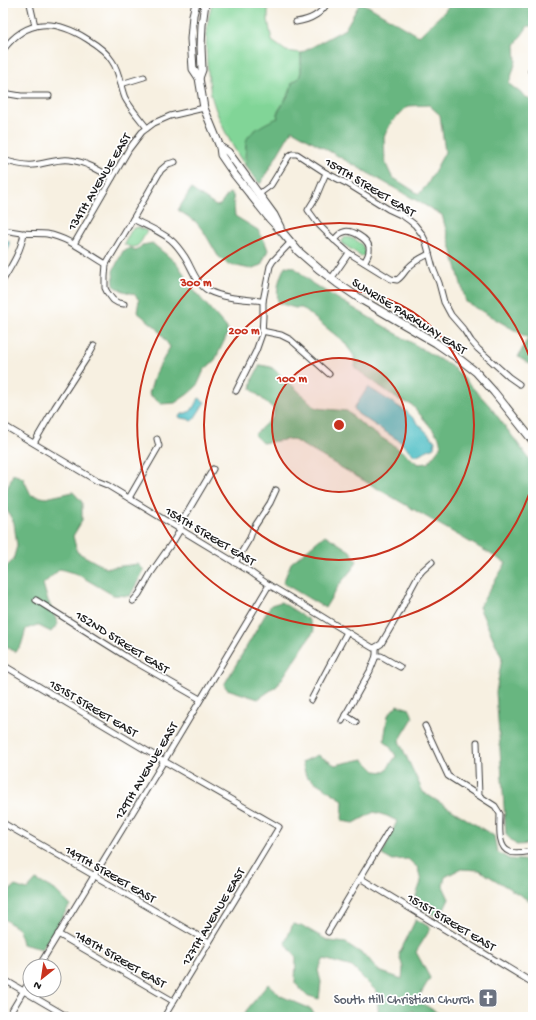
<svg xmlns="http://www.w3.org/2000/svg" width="536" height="1020" font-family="'Gochi Hand',sans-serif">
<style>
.green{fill:#81d597;stroke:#4e785a}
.forest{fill:#68b680;stroke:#42694e;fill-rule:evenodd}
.water{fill:#51c0c6;stroke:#366e71}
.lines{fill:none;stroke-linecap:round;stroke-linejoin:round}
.street-casing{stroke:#3d3c3a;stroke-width:7}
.secondary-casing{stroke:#3d3c3a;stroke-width:9}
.street{stroke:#fff;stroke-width:5}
.secondary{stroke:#fff;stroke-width:7}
.ring{fill:none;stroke:#c8321e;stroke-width:2}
.labels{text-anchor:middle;stroke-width:3.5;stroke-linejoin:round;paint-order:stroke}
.street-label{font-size:13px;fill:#1c1c1c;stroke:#fff}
.worship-label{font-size:13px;fill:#5b616d;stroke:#fff;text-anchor:end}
.centre{fill:#c8321e;stroke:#fff;stroke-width:2}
.ring-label{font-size:12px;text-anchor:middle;font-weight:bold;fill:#c8321e;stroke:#fff;stroke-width:3.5;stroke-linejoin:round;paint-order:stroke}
</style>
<rect width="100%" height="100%" fill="#fff"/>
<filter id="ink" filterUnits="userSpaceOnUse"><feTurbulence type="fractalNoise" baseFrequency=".025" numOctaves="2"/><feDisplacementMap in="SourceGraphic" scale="8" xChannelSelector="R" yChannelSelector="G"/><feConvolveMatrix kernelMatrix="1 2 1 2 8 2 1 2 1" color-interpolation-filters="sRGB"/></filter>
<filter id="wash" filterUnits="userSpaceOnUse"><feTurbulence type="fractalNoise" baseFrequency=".012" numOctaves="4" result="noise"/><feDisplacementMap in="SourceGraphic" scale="16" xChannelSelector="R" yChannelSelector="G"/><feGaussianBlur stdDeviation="0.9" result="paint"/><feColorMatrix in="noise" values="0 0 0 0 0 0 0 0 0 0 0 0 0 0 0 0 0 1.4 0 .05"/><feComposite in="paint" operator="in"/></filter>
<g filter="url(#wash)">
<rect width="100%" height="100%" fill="#f7f0e1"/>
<!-- green -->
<g class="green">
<path d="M212 3H267L268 4V20L272 41 286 51 301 53V72L299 78 292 83 290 92 277 113 278 118 246 145 245 158 248 162 244 164C230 143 218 120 211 95 210 90 210 85 209 80 205 54 205 28 212 3Z"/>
<path d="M138 227 147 231C140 243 138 252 124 244L132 229Z"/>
<path d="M345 237C355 238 365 243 365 255L364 256H361L343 244 342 241Z"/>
</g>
<!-- forest -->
<g class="forest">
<path d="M360 3H363L419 36 445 11 450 3H533V26H528L515 45 516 61 509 84 530 100 533 101V366L518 357 528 338 466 302 442 215 292 130 260 184 244 164 248 162C246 158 246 157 246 153 246 148 245 142 248 137 254 129 269 121 278 118L277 114 290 92 292 83 299 78 301 72V53L345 29ZM429 105 440 115 445 152 427 185 419 194 392 177 385 162 384 137 391 123 408 106Z"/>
<polygon points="191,189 216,206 220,205 229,193 233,195 235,216 258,230 265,242 268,250 261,265 250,269 228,264 218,256 204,232 196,222 178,210"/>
<polygon points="152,243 168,256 178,265 196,293 227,328 227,335 215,360 204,370 197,386 188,394 175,403 161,404 149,394 154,377 159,367 170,347 157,328 137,312 139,300 134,294 123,291 114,286 113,271 123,251 130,248 136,250 143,245"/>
<path d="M285 266 294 267 313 284 325 291 454 368 489 405 533 464V844L516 845 506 835 496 692 502 658 479 607 506 563 292 439 262 443 254 435 273 417 274 409 251 389 253 378 260 365 271 367 290 383 316 408 347 411 365 427 396 447 418 464 428 463 441 446 439 437 412 405 396 398 355 368 354 356 344 342 302 308H295L278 303C276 290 279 278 285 266Z"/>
<polygon points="13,474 23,478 31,495 46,498 73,492 82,502 82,521 73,536 77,552 106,568 138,564 144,570 130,596 113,595 77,574 60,569 43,584 47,598 58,624 51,632 37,625 26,629 21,646 15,652 4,645 5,632 3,610 3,570 13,560 17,546 14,523 3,503 3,499"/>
<polygon points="325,535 350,551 357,561 353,568 339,585 325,608 283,583 291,563"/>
<polygon points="281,602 308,619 314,631 277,686 258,699 227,689 224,685 271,605"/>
<polygon points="397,705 410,709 413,718 399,741 423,792 494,836 497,852 509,859 533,861 533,903 479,870 460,869 445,877 443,886 449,899 440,918 413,904 421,882 418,868 408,859 391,860 382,855 397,821 387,816 374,812 354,823 342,821 343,800 306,776 302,762 318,755 335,765 363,759 375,771 385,772 396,756 390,747 384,740 388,715"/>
<polygon points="36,880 55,890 70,905 42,949 22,944 19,930 3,918 3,896 15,886 27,890"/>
<polygon points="416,919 431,928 416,952 430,978 417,1000 441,1015 440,1017 418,1017 413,1011 403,1013 401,1017 379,1017 376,991 352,967 324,959 318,970 321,982 319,999 306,995 295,983 296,957 285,943 293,924 304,927 329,941 346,943 367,957 379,971 402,979 403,968 399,954"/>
<polygon points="268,984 281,996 311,1009 316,1017 241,1017"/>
</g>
<!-- water -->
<g class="water">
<polygon points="3,240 9,241 9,247 3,260"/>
<polygon points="368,387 407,412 435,441 434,447 415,456 398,440 358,414 354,408"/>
<polygon points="199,398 205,402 194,419 191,421 188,419 181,418 179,417 180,415 191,411"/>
</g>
</g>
<g filter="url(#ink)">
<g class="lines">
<defs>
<g id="street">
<polyline points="30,4 35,26"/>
<path d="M296 22C309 20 321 15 327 3"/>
<path d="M3 50C27 18 55 19 87 39 97 45 106 51 112 61 120 72 120 86 125 98 131 109 140 119 147 128"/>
<polyline points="531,71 533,62"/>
<polyline points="121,84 144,77"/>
<polyline points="3,93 21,96 49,96"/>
<path d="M3 160C13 163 23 166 33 165 46 164 58 158 70 160 86 162 99 170 112 178"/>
<path d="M326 173 316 197 308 210 319 225 332 238 349 253 391 279 397 280C402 277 404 272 408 268 414 261 421 258 429 254"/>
<polyline points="259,194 271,185 289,156 292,154 297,154 326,173 348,184 388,209 403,216 410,221 415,225 422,234 426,242 433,268 439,283 444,302 451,315 464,330 471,341 478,349 509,377 519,384"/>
<path d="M133 219C144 225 162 232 171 240 176 244 181 251 185 257 192 268 196 284 209 291 225 299 246 299 263 301"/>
<path d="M3 230C9 231 16 232 22 233 30 234 39 233 47 234 69 238 87 253 106 264"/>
<path d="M334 240C337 237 339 233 344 232 351 229 368 239 369 247 370 253 367 258 364 262"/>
<polyline points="74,244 129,149 142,132 154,123 170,116 204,108"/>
<polyline points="331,279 349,253"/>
<path d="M3 280C12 265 21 251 24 233"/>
<polyline points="124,304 118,303 113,300 107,292 105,288 105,277 106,264 133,219 161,170 168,164 175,162"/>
<polyline points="262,331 281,335 291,340 329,374"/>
<polyline points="236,391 256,351 262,334 263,316 263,301 270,266 273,261 291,242"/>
<polyline points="3,425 97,481 107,485 249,571 269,585 321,616 368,645 373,648 376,647 376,656 370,671 342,721"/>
<polyline points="34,443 55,407 88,356 94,345"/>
<polyline points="129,498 159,446 157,439"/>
<polyline points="235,563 250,538 253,529 270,503 276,490"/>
<polyline points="36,600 130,659 200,699"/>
<polyline points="133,601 139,594 151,573 174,540 180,530 184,518 213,469"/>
<polyline points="376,647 381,644 401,610 412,587 418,576 422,571 432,562"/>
<polyline points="376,656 381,656 400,667"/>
<polyline points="3,665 164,761 279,827 164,1017"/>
<polyline points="311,700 347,632"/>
<polyline points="345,715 356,722"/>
<path d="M425 726 448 776 495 806 500 814C500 825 497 848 510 852 517 854 526 852 533 851"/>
<polyline points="477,742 479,795"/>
<polyline points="3,823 209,942"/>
<polyline points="360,878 533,983"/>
<polyline points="328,932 389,830"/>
<polyline points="58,934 173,1001"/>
<polyline points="39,966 164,761 269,585"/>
<polyline points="3,979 68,1017"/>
<polyline points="8,1017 30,980"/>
</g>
<g id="secondary">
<polyline points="196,3 193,15 191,39 193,69 199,78 204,108 220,147 221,155 234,174 269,218 283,233 298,251 320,270 337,283 362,300 436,343 462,361 476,372 494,392 533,441"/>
<polyline points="199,78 202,70 201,47 202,25 205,3"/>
<polyline points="220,147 228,152 274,215 280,227"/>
</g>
</defs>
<!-- street casing -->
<use href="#street" class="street-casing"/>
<!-- secondary casing -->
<use href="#secondary" class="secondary-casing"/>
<!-- street -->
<use href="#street" class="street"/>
<!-- secondary -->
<use href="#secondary" class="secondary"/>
</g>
</g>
<!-- distance rings -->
<circle cx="339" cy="425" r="67" fill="#c8321e" fill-opacity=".12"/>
<g class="ring">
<circle cx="339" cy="425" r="67"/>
<circle cx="339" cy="425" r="135"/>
<path d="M533 482A202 202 0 1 1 533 368"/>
</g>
<!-- icons -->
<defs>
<symbol id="church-square" viewBox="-11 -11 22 22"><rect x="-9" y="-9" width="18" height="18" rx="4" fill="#6b7280" stroke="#fff"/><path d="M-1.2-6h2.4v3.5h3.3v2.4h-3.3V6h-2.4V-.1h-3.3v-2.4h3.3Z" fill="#fff"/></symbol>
</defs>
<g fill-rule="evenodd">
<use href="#church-square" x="477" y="987" width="22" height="22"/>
</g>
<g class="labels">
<!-- street labels -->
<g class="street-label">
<text transform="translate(98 181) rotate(-59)" y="5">134TH AVENUE EAST</text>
<text transform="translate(371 186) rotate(31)" y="5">159TH STREET EAST</text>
<text transform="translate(410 315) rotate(32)" y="5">SUNRISE PARKWAY EAST</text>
<text transform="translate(211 535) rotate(31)" y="5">154TH STREET EAST</text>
<text transform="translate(123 641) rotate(32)" y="5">152ND STREET EAST</text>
<text transform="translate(94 707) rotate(31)" y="5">151ST STREET EAST</text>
<text transform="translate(145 770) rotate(-59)" y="5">129TH AVENUE EAST</text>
<text transform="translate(111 873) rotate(30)" y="5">149TH STREET EAST</text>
<text transform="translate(212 916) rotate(-59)" y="5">127TH AVENUE EAST</text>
<text transform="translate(452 921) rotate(31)" y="5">151ST STREET EAST</text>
<text transform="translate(121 958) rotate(30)" y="5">148TH STREET EAST</text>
</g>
<!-- worship labels -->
<g class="worship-label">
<text x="474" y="1003">South Hill Christian Church</text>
</g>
</g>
<circle cx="339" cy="425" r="6" class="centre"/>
<g class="ring-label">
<text x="196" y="286">300 m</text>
<text x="244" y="334">200 m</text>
<text x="292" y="382">100 m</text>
</g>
<!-- margin -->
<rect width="536" height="1020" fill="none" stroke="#fff" stroke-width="16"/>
<!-- north arrow -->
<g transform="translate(42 978) rotate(210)"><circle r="19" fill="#ffffff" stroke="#a4a4a4"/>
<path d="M0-3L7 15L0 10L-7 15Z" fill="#c8321e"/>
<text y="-6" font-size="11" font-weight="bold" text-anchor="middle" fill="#1c1c1c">N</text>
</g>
</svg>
